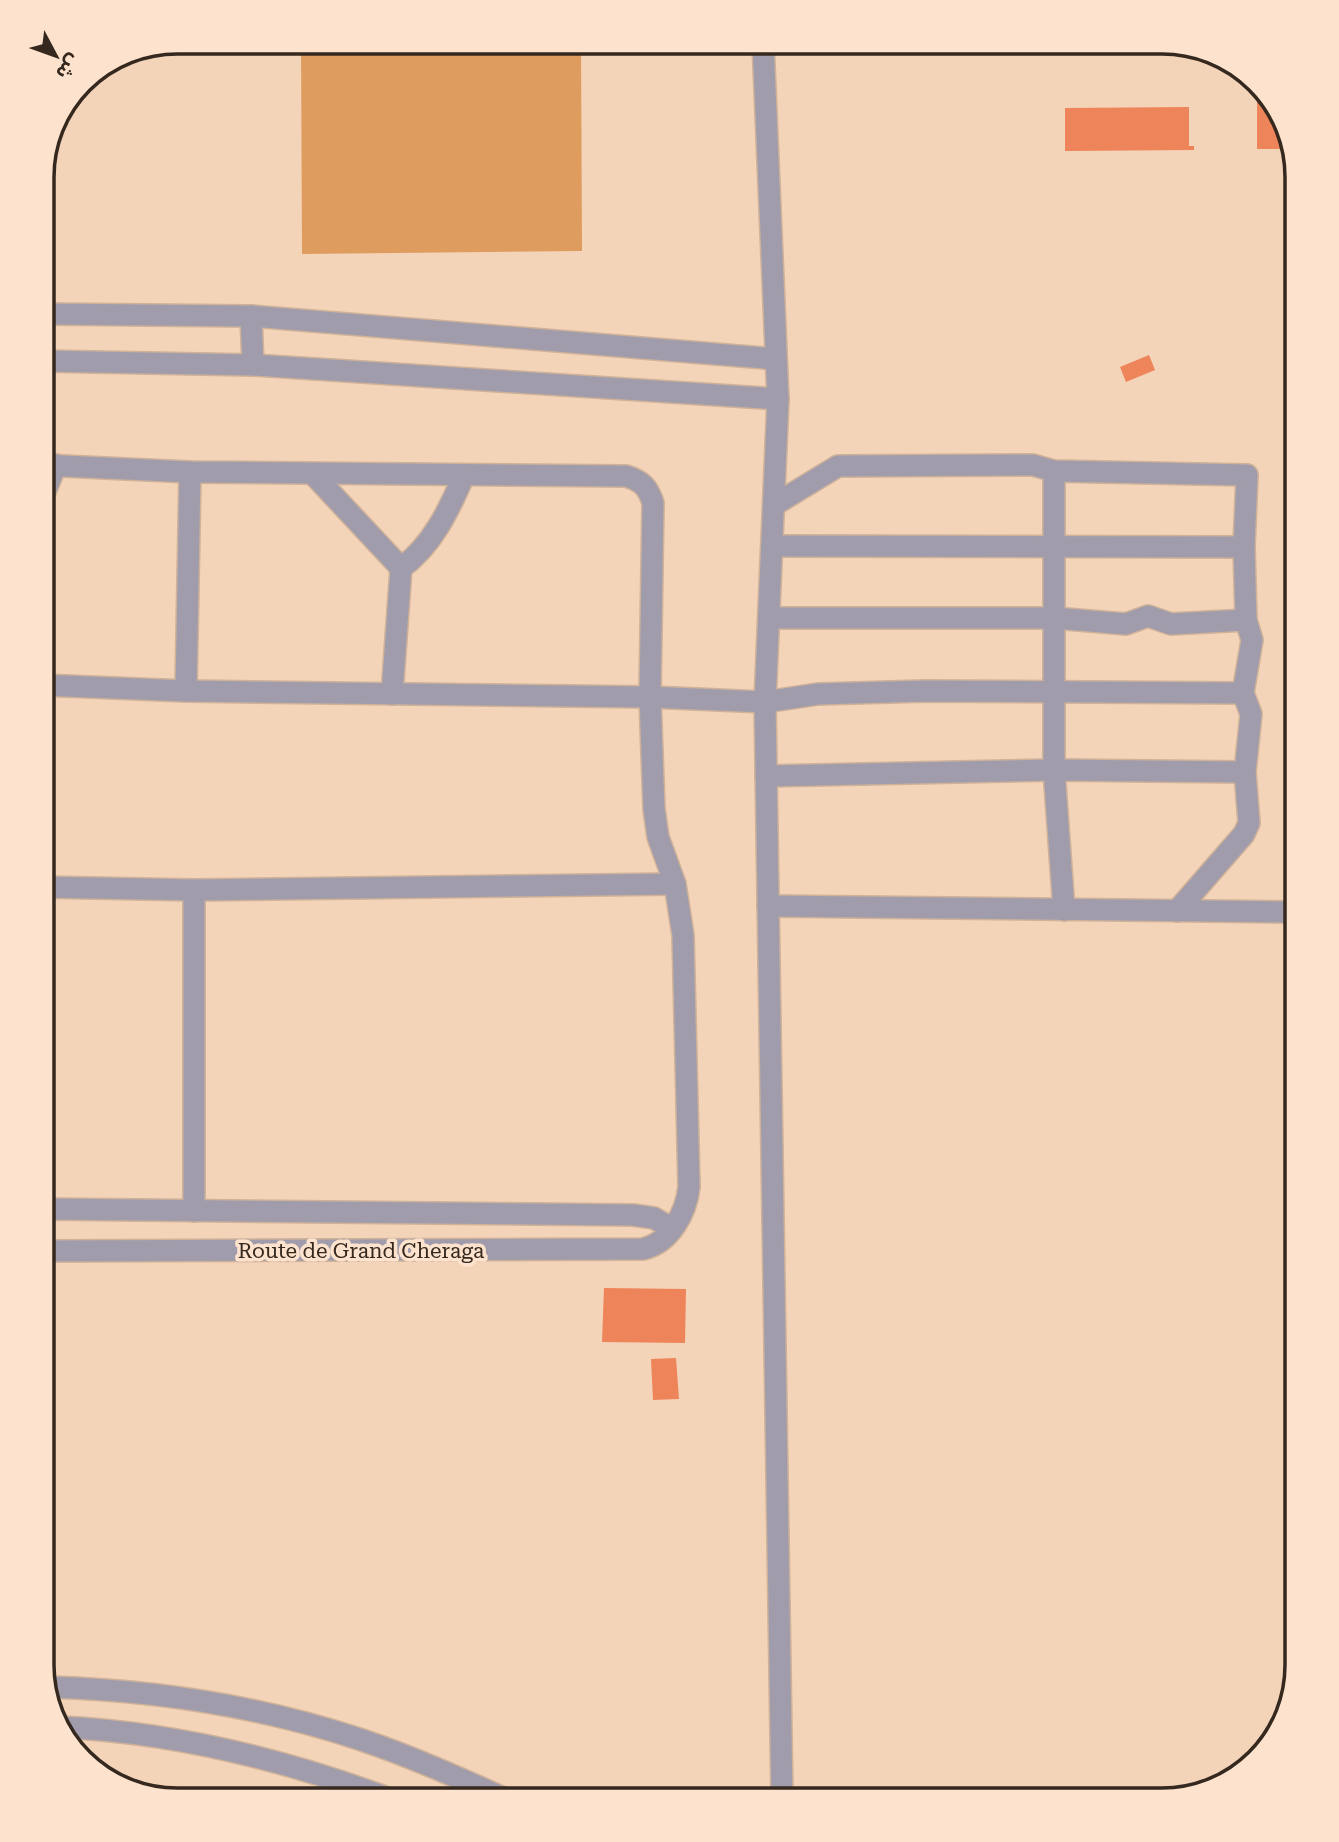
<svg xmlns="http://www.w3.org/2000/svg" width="1339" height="1842" font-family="'Roboto Serif','Noto Sans Arabic',serif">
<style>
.green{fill:#de9c5f}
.building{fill:#ee8459}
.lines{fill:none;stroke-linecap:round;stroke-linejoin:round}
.minor-casing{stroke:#ceb29a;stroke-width:24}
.minor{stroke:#a19cab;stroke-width:21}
.labels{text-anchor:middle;stroke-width:7;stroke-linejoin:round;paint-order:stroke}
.street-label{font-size:21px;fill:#35281e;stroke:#fde3cd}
.rim{fill:none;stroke:#35281e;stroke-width:3.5}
</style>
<rect width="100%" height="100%" fill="#f4d4b9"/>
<!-- green -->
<polygon class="green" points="301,42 581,42 582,251 302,254"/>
<!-- building -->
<g class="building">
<polygon points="1271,101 1279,109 1289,149 1257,149 1257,102"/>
<polygon points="1189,107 1189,146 1194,146 1194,150 1065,151 1065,108"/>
<polygon points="1149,355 1155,370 1126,382 1120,367"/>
<polygon points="604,1288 686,1289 685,1343 602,1342"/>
<polygon points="676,1358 679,1399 653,1400 651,1359"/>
</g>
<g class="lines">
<defs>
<g id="minor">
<polyline points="763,42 778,399 765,702 782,1800"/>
<polyline points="763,43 812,42"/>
<polyline points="42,314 251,316 776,359"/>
<polyline points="251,316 253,365"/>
<polyline points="42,361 253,365 778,399"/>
<polyline points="1054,471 1054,770 1064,910"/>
<polyline points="313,474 401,568 392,694"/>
<polyline points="42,499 56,465"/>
<polyline points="774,505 838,466 1033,465 1054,471 1247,475 1244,547 1246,620 1252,640 1243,693 1251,714 1245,772 1249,823 1244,834 1177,911"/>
<polyline points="772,546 1244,547"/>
<path d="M401 568C432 546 449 510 464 475"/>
<polyline points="769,618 1054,618 1126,624 1148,616 1171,624 1246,620"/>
<polyline points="42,685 186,691 650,697 765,702 818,694 925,691 1243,693"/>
<polyline points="186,691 190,472"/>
<polyline points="766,776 1054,770 1245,772"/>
<polyline points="42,887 194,890 675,884"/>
<polyline points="768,906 1297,912"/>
<polyline points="42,1209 633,1215 654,1218 671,1228"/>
<polyline points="194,1211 194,890"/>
<path d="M42 1251 643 1249C670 1243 686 1213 689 1187L683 935 675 884 658 837 654 809 650 697 653 503C648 487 642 481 626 476L190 472 42 465"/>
<path d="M48 1687C153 1690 259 1706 359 1739 410 1756 459 1778 508 1800"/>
<path d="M59 1727C173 1732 286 1760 393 1800"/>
</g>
</defs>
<!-- minor casing -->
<use href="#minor" class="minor-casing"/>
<!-- minor -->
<use href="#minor" class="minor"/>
</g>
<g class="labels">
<!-- street labels -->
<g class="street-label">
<text x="361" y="1258">Route de Grand Cheraga</text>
</g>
</g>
<!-- crop -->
<path d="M0 0H1339V1842H0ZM177 54H1162A123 123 0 0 1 1285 177V1665A123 123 0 0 1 1162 1788H177A123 123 0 0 1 54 1665V177A123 123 0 0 1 177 54Z" fill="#fde3cd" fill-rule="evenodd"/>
<path class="rim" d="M177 54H1162A123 123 0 0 1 1285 177V1665A123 123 0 0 1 1162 1788H177A123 123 0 0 1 54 1665V177A123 123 0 0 1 177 54Z"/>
<!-- north arrow -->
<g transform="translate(56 56) rotate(131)" stroke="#fde3cd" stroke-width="5" paint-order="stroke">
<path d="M0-5L12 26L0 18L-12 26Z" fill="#35281e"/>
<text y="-10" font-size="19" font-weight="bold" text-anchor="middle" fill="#35281e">ش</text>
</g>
</svg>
